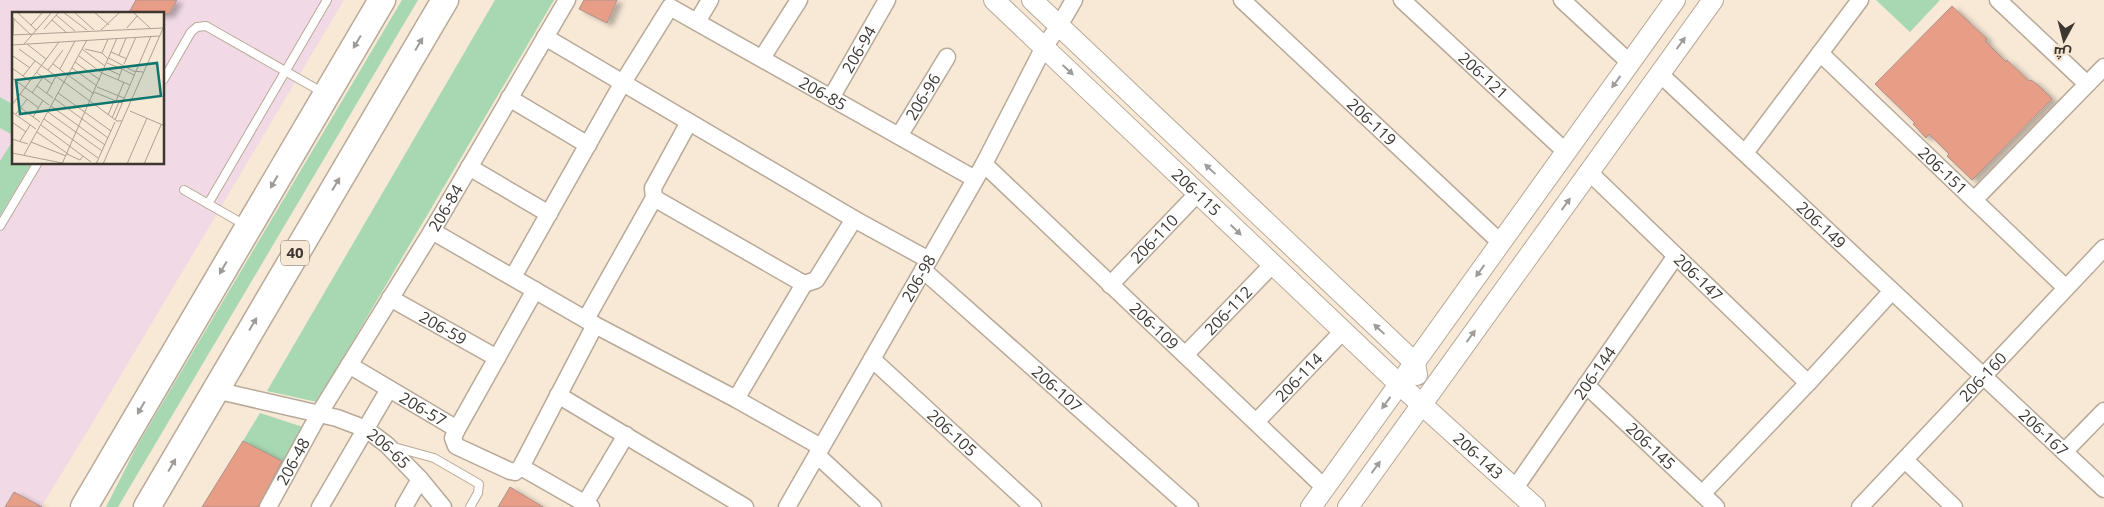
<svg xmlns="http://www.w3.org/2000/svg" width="2104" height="507" font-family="'Open Sans',Cairo,sans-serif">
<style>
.industrial{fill:#f1d9e5;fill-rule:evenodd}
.green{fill:#a7d8b2}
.building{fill:#e89d87;stroke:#aa938c;filter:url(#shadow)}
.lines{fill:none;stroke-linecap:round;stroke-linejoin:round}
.service-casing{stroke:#b8a998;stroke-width:10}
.minor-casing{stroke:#b8a998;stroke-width:19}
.tertiary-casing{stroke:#b8a998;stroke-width:22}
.trunk-casing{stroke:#b8a998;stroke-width:29}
.service{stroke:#fff;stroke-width:8}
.minor{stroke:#fff;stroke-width:16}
.tertiary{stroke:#fff;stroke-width:20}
.trunk{stroke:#fff;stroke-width:26}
.oneway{fill:#9e9b98}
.labels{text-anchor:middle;stroke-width:4.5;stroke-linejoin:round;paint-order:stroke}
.shield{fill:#f8e8d6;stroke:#756c62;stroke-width:1}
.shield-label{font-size:15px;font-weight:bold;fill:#3d3730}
.street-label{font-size:16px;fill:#3d3730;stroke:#f8e8d6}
.inset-road{fill:none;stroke:#ada194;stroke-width:1}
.view{fill:#0f766e;fill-opacity:0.15;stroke:#0f766e;stroke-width:2.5}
.inset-edge{fill:none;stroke:#3d3730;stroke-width:2.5}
</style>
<defs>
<filter id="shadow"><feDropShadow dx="5.5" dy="3" stdDeviation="2.5" flood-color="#0004"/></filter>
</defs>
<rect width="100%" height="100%" fill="#f8e8d6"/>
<!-- industrial -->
<path class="industrial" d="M0 0H344L90 427 41 507H0ZM14 14H164V164H14Z"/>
<!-- green -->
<g class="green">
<polygon points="402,0 418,0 118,507 106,507 137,446"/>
<polygon points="495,0 554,0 317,402 267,391"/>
<polygon points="1876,0 1940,0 1910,32"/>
<polygon points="0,97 14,105 14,136 0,128"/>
<polygon points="14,139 14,164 31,164 0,216 0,161"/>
<polygon points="260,413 303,427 284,463 243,441"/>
</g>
<!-- building -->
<g class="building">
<polygon points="136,0 177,0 169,14 128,14"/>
<polygon points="584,0 617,0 607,23 579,9"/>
<polygon points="1952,6 1987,39 1985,41 2006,62 2007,60 2029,81 2031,80 2038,85 2052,99 1972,180 1947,156 1949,154 1929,134 1926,138 1913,124 1915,123 1875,84"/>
<polygon points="243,441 282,461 258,507 202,507"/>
<polygon points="510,487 543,507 498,507"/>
<polygon points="14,492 42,507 5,507"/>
</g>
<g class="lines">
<defs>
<g id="service">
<polyline points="164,79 191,32 197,27 206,26 322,92"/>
<polyline points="184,190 245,225"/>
<polyline points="208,204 327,0"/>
<polyline points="0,226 37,164"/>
<polyline points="394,447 434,458 479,484 478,493 470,507"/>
</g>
<g id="minor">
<path id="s1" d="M1242 0 1501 243"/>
<path id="s2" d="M1402 0 1566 152"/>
<polyline points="1562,0 1630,63"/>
<polyline points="1998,0 2087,84"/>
<polyline points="697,22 710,0"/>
<polyline points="545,37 854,219 929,260"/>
<path id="s3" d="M1820 53 2066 288"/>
<polyline points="762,58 799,0"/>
<path id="s4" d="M1660 74 2104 489"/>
<polyline points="509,98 588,145"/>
<path id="s5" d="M831 98 887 0"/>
<path id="s6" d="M899 136 947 57"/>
<polyline points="1745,153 1860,0"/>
<path id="s7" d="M984 164 1325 488"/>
<polyline points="469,167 549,214"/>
<path id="s8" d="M1589 172 1808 383"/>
<polyline points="654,198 804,284 816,280 854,219"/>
<polyline points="1974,200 2104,67"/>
<polyline points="432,231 595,325 736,399 821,447"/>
<path id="s9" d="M923 270 1190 507"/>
<path id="s10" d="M513 277 622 84 670 7 975 179"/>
<path id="s11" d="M1110 285 1198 193"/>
<polyline points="535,290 457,429 453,438 456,446 510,471 515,472 521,467 595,325"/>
<path id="s12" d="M390 298 497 358"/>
<polyline points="586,319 654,198 653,188 689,122"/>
<path id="s13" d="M1185 355 1273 264"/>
<path id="s14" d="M872 359 1033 507"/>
<path id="s15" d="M349 365 457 429"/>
<path id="s16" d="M1586 385 1716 507"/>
<path id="s17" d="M215 390 337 418 366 429 387 445 420 479 443 507"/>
<polyline points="558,395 745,507"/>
<polyline points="736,399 804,284"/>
<path id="s18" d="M1256 422 1343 331"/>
<polyline points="2064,452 2104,411"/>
<polyline points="817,455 873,507"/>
<polyline points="1905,460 1954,507"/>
<polyline points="521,467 591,507"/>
<path id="s19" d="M1515 488 1675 257"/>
<polyline points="1702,494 1808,383 1892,291"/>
<path id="s20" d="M268 507 319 414 432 231 567 0"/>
<polyline points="320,507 389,389"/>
<polyline points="404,507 420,479"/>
<polyline points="583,507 626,435"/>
<path id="s21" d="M787 507 984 164 1044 47 1059 26 1074 0"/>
<path id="s22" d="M1860 507 2104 248"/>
</g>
<g id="tertiary">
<path id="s23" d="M994 0 1399 384 1535 507"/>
<polyline points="1032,0 1415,363 1417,375"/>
<polyline points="1311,507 1675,0"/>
<polyline points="1348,507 1713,0"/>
</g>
<g id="trunk">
<polyline points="84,507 382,0"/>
<polyline points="147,507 445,0"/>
</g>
</defs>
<!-- service casing -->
<use href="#service" class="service-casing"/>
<!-- minor casing -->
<use href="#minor" class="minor-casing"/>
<!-- tertiary casing -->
<use href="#tertiary" class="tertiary-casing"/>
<!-- trunk casing -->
<use href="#trunk" class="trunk-casing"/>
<!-- service -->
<use href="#service" class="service"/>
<!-- minor -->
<use href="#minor" class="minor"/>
<!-- tertiary -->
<use href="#tertiary" class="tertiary"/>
<!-- trunk -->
<use href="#trunk" class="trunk"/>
</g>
<!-- one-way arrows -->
<defs><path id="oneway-solid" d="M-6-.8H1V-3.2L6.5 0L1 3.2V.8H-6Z" transform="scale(1.25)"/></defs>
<g class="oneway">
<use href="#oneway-solid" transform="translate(357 42) rotate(121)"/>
<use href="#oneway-solid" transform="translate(1681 43) rotate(-54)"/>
<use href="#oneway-solid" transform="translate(419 44) rotate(-59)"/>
<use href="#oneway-solid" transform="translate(1068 70) rotate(43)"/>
<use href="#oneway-solid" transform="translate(1616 82) rotate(126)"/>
<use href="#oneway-solid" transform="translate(1210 169) rotate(-137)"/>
<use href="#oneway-solid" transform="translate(274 182) rotate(120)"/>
<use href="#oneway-solid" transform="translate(336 184) rotate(-59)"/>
<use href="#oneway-solid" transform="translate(1566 204) rotate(-54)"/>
<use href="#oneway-solid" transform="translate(1236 230) rotate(44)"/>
<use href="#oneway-solid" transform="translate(223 268) rotate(120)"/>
<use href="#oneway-solid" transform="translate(1480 271) rotate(126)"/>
<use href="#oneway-solid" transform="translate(253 324) rotate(-59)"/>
<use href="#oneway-solid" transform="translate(1379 329) rotate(-137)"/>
<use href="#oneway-solid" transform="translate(1471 336) rotate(-54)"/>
<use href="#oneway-solid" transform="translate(1386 403) rotate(126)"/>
<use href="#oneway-solid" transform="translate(141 408) rotate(120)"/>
<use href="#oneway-solid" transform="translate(172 465) rotate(-60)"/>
<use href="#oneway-solid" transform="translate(1376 467) rotate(-54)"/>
</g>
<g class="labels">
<!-- shield labels -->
<rect class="shield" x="281" y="240.5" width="28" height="25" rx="4"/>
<g class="shield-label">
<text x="295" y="258">40</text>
</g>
<!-- street labels -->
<g class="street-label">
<text dy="6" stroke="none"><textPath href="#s5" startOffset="56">206-94</textPath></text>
<text dy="6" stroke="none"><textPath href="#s2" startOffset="111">206-121</textPath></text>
<text dy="6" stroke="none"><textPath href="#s10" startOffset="488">206-85</textPath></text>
<text dy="6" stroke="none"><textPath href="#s6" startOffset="46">206-96</textPath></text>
<text dy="6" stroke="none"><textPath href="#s1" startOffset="178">206-119</textPath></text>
<text dy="6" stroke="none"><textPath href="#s3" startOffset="170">206-151</textPath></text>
<text dy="6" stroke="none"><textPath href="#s23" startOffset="279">206-115</textPath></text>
<text dy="6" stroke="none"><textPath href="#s20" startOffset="348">206-84</textPath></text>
<text dy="6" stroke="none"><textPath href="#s4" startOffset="221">206-149</textPath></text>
<text dy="6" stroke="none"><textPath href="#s11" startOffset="64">206-110</textPath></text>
<text dy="6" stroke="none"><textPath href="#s8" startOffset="152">206-147</textPath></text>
<text dy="6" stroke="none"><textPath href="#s21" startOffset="264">206-98</textPath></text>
<text dy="6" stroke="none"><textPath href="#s13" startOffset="62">206-112</textPath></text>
<text dy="6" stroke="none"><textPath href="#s7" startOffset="235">206-109</textPath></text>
<text dy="6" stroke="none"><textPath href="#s12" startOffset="61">206-59</textPath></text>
<text dy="6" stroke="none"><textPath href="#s19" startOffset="140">206-144</textPath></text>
<text dy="6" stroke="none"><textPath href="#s18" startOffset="62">206-114</textPath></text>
<text dy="6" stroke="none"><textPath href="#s22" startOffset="179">206-160</textPath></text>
<text dy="6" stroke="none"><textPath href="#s9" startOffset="179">206-107</textPath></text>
<text dy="6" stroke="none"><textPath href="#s15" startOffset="86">206-57</textPath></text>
<text dy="6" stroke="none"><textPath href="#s14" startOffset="109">206-105</textPath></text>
<text dy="6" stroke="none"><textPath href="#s4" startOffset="525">206-167</textPath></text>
<text dy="6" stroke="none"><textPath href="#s16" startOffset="89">206-145</textPath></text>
<text dy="6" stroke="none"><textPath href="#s17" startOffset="186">206-65</textPath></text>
<text dy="6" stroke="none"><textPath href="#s23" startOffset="665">206-143</textPath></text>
<text dy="6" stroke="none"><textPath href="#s20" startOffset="52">206-48</textPath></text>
</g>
</g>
<!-- overview -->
<g transform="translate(12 12)">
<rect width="152" height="152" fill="#f8e8d6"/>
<path class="inset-road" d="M5 0 24 18M51 0 75 18M62 0 82 18M82 0 97 13M121 0 138 16M44 3 63 19M0 5 19 23M40 8 55 21M19 13 31 0M115 16 125 4M32 17 47 0M89 18 108 0M0 23 151 16M1 23 2 6M12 32 40 0M15 32 34 47M0 33 147 24M7 37 105 109H110M70 37 93 54M73 37 90 41 96 47M99 40 115 47M90 41 96 27M107 43 114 26M1 44 18 56M67 44 90 61M97 46 121 59 131 60M63 50 88 68M95 51 110 57M41 52 54 62M112 52 124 25M0 56 18 69M60 56 85 74M93 56 108 63M48 57 63 29M36 58 51 38M24 60 40 72M90 61 118 73M56 63 82 82M11 64 23 49M0 66 37 93M106 68 110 57 122 63M25 74 41 86M85 75 112 86M82 80 104 89 112 70M20 81 31 65M35 81 44 64M46 81 99 119M8 82 27 96M43 87 96 126M0 93 47 30M39 94 93 133M9 96 28 110M118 99 153 114M0 100 24 117M36 100 90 139M4 102 15 87M96 103 102 89M21 105 31 88M100 106 107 90 110 91M32 107 86 146M103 108 139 24M0 110 14 120M29 113 79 150M25 120 56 142M0 127 16 132M8 129 18 113M19 130 54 144M0 141 55 152M55 142 68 148 71 144M12 143 75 28M50 152 105 26M84 152 103 110M91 152 153 12M115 152 135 106M132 152 149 113"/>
<path class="view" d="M145 51 149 84 8 102 4 68Z"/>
<rect width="152" height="152" class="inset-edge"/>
</g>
<!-- north arrow -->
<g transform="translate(2064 40) rotate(187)" stroke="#f8e8d6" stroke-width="4" paint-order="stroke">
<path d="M0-4L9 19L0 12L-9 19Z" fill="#3d3730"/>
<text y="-8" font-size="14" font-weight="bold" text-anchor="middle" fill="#3d3730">ش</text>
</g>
</svg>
